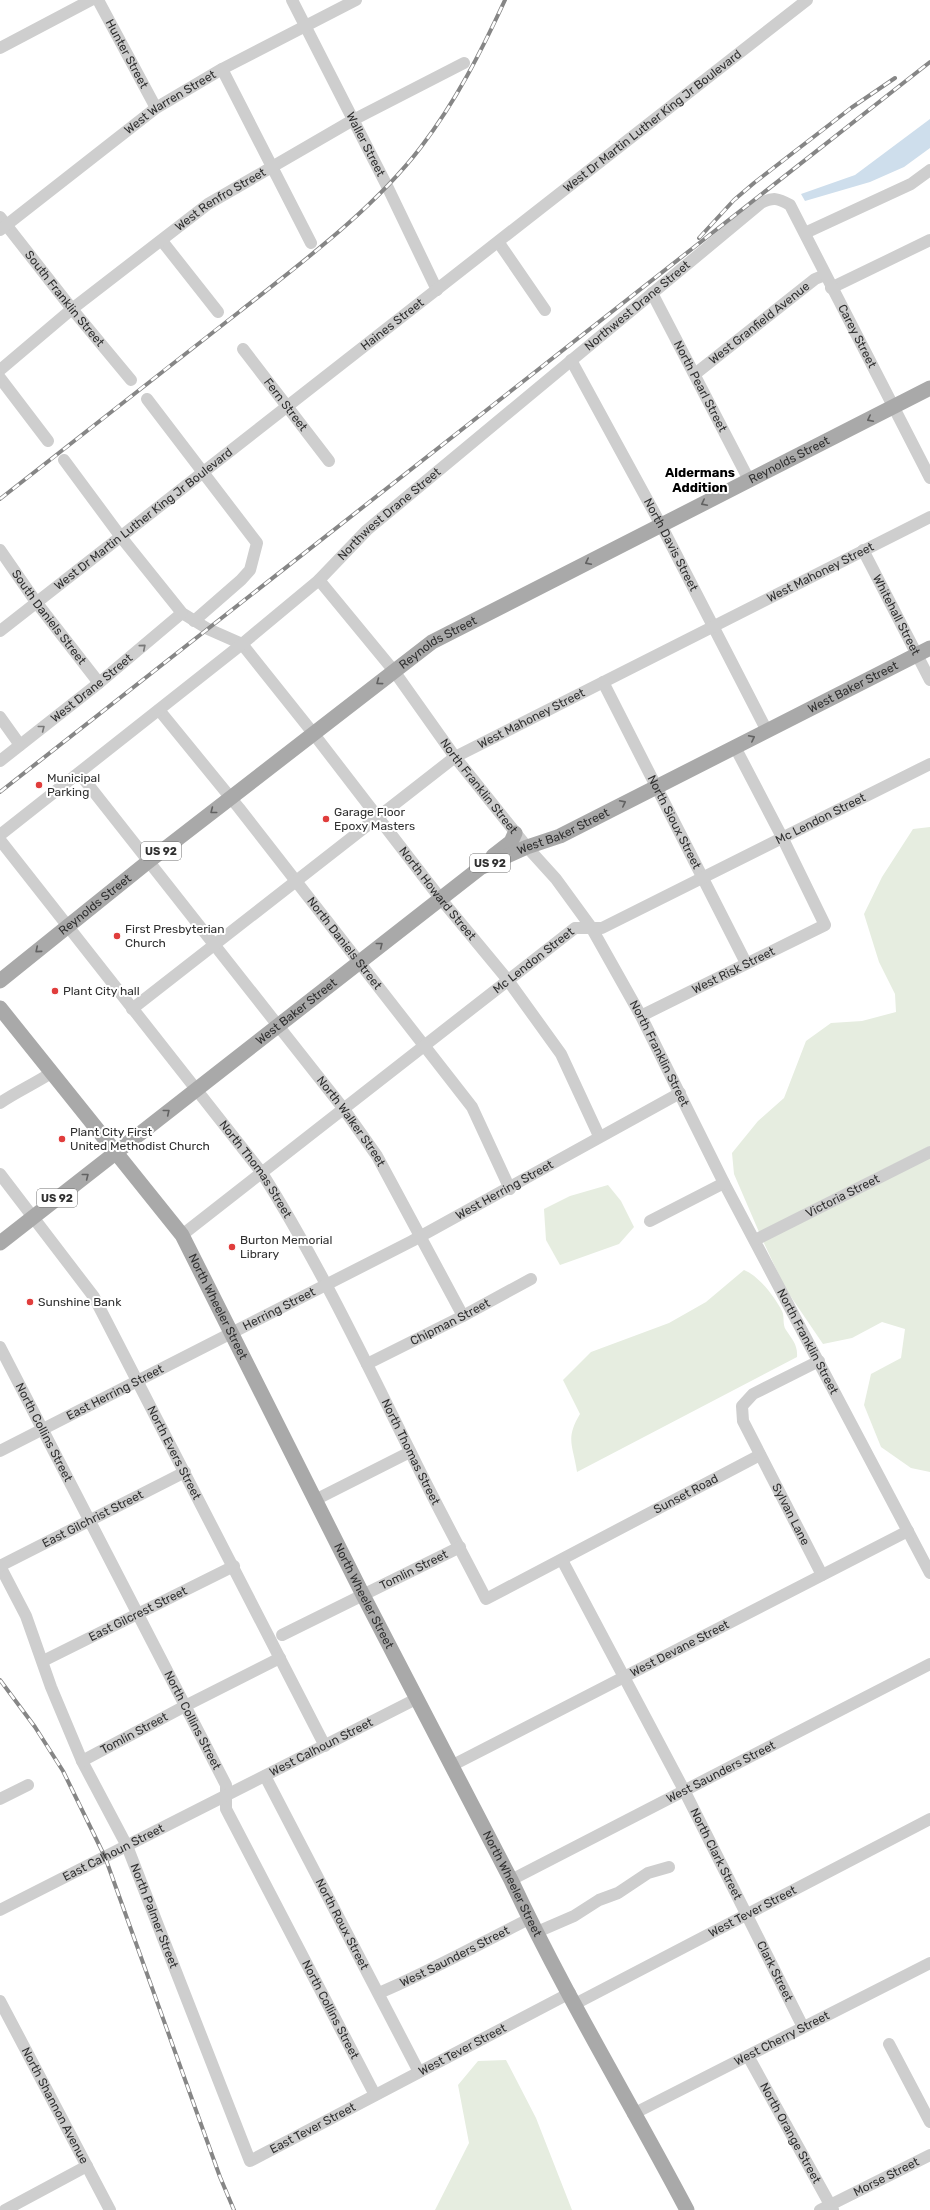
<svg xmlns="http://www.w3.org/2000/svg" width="930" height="2210" font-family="Rubik,sans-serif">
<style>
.green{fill:#e6ede0}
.water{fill:#cedeec}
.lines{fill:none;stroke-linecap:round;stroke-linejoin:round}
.minor{stroke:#cecece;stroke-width:12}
.major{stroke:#a9a9a9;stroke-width:15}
.rail-casing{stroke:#868686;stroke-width:4}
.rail{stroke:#fff;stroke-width:2.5;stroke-dasharray:8;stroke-linecap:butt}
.oneway{stroke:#616161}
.oneway2{stroke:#787878}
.poi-dot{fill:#e03d3c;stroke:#fff;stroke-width:1.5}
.labels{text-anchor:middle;stroke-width:4;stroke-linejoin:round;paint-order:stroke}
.shield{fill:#fff;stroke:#6f6f6f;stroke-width:1}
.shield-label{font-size:11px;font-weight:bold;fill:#313131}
.street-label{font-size:12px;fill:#313131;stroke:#fff}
.poi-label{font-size:12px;fill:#313131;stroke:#fff;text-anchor:start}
.neighbourhood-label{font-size:13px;font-weight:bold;fill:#000;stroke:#fff}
</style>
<rect width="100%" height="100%" fill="#fff"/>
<!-- green -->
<g class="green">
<polygon points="930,827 930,1146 759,1232 734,1174 732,1153 758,1121 784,1098 806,1041 831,1023 862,1021 896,1012 895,994 879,962 864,914 882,877 913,829"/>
<polygon points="930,1157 930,1472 911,1468 881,1447 864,1405 871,1374 901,1358 905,1329 882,1322 852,1338 823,1344 785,1288 763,1241"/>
<polygon points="608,1185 621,1201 634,1227 619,1244 560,1265 546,1240 544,1209 570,1196"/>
<path d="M744 1270C759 1276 775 1297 782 1311 785 1317 782 1324 786 1330 792 1339 798 1345 797 1357L577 1472C573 1445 565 1439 580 1414L563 1380 591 1352 669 1323 706 1302Z"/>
<polygon points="506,2060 536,2118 572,2210 435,2210 469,2143 458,2085 478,2061"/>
</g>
<!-- water -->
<polygon class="water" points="930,119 930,148 904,167 870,182 805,201 801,194 855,175"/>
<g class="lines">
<!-- minor -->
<g class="minor">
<path id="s1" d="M98 0 156 108"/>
<path id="s2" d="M292 0 387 186 437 290"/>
<polyline points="0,48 91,0"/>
<polyline points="222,69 311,243"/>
<path id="s3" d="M0 217 72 309 131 380"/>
<path id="s4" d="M0 230 156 108 222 69 356 0"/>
<polyline points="805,233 911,184 930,170"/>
<polyline points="162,241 218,312"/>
<polyline points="499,243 545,310"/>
<polyline points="831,288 930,240"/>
<path id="s5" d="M652 293 749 480"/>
<path id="s6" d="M243 349 329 461"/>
<path id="s7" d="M571 360 661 525 767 731"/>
<path id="s8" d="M0 370 72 309 208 204 353 120 464 63"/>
<path id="s9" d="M695 374 815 279 825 275"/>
<polyline points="0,378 48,441"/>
<polyline points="147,399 257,543 250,570 241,580 194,621"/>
<path id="s10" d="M64 460 121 537 182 613 208 629 242 644 313 733 440 898 507 979 561 1054 599 1136"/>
<path id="s11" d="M0 550 36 602 99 683"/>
<path id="s12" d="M863 550 930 680"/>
<path id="s13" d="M319 580 394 671 455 757 527 847 556 879 591 927 641 1016 724 1183 930 1573"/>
<path id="s14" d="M0 631 807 0"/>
<path id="s15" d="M603 682 746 963"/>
<path id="s16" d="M159 710 239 808 472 1107 510 1189"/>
<polyline points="0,717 20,745"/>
<path id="s17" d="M0 761 99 683 182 613"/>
<path id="s18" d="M79 773 343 1108 377 1156 463 1316"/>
<path id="s19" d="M0 835 242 644 319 580 367 530 761 203C773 197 778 198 790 205L930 478"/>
<path id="s20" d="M0 840 262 1173C318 1262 363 1356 410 1451 434 1501 461 1550 486 1599L760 1455"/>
<path id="s21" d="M132 1009 455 757 930 517"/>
<path id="s22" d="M641 1016 825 925 782 837 735 747"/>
<path d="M0 1103C16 1092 34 1084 51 1073"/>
<path id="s23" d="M0 1174 94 1297 325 1746"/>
<polyline points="650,1221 724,1183"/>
<path id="s24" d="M182 1235 575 928H602L930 764"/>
<path id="s25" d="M755 1240 930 1152"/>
<path id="s26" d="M0 1347 226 1785V1809L375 2095"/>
<path id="s27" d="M819 1361 753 1394 742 1406 743 1421 822 1575"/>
<path id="s28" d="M367 1364 463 1316 531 1279"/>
<path id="s29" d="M0 1451 412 1241 680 1093"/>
<polyline points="315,1500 410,1452"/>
<path id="s30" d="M562 1560 685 1792 803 2027"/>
<path id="s31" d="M0 1566 26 1616 51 1687 82 1761 127 1846 250 2161 570 1993"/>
<path id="s32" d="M0 1566 185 1472"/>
<path id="s33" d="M282 1635 460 1547"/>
<path id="s34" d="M43 1661 234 1566"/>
<path id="s35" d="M82 1761 187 1705 280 1658"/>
<path id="s36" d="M451 1766 908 1531"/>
<path id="s37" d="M265 1776 419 2072"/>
<polyline points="0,1799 28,1785"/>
<path id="s38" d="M511 1880 930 1664"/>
<path id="s39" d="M0 1910 416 1699"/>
<polyline points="537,1932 574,1916 599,1900 618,1893 648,1873 669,1867"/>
<path id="s40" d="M379 1993C431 1971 479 1944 529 1919"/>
<path id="s41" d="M0 2001 110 2210"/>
<path id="s42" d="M575 2004 930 1819"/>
<polyline points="889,2044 930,2122"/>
<path id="s43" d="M748 2056 833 2210"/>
<path id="s44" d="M633 2114 930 1963"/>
<polyline points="5,2210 87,2166"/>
<path id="s45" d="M820 2210 930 2155"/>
</g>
<!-- major -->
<g class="major">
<polyline points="493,856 511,842 515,833"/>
<path id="s46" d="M0 981 149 861 432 642 930 388"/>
<path id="s47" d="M0 1008 182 1235 363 1595 511 1880C564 1993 629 2100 687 2210"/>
<path id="s48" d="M0 1243 480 868 527 847 560 836 930 648"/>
</g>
<defs>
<g id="rail">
<polyline points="699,238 734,200 754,183 851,108 895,78"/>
<path d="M0 499C80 437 159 374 239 312 301 263 373 210 421 147 456 101 481 52 505 0"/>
<polyline points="0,792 930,62"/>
<polyline points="0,1680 35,1727 63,1771 105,1857 220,2177 234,2210"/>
</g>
</defs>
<!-- rail casing -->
<use href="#rail" class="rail-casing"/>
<!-- rail -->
<use href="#rail" class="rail"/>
</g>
<!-- one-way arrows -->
<defs><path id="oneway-chevron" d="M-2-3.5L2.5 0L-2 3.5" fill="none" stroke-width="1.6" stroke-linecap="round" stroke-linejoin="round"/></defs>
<g class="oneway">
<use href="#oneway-chevron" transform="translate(870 419) rotate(153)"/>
<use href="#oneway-chevron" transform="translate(704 503) rotate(153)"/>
<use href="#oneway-chevron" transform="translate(588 562) rotate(153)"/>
<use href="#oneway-chevron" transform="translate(379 682) rotate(143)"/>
<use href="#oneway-chevron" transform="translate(752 738) rotate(-27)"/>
<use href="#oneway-chevron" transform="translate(623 803) rotate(-27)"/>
<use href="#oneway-chevron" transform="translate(213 811) rotate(142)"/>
<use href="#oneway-chevron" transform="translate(380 945) rotate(-38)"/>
<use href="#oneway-chevron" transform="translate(38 950) rotate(140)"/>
<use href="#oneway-chevron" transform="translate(167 1112) rotate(-39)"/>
<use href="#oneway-chevron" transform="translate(86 1176) rotate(-38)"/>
</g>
<g class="oneway2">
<use href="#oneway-chevron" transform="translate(143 647) rotate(-40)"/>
<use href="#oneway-chevron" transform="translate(42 728) rotate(-38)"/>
</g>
<!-- markers -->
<g class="poi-dot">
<circle cx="39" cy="785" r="4"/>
<circle cx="326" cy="819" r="4"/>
<circle cx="117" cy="936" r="4"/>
<circle cx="55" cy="991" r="4"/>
<circle cx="62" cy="1139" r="4"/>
<circle cx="232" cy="1247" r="4"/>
<circle cx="30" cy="1302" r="4"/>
</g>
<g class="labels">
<!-- shield labels -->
<g class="shield">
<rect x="141" y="842" width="40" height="18" rx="3"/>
<rect x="470" y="854" width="40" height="18" rx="3"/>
<rect x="37" y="1189" width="40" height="18" rx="3"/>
</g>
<g class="shield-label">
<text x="161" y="855">US 92</text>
<text x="490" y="867">US 92</text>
<text x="57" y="1202">US 92</text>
</g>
<!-- street labels -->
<g class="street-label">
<text dy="4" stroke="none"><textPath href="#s1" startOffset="61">Hunter Street</textPath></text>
<text dy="4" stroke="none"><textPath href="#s4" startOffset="213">West Warren Street</textPath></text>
<text dy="4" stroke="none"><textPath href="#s14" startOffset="828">West Dr Martin Luther King Jr Boulevard</textPath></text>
<text dy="4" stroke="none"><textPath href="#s2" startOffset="162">Waller Street</textPath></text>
<text dy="4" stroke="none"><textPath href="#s8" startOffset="279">West Renfro Street</textPath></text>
<text dy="4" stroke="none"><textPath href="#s3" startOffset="104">South Franklin Street</textPath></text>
<text dy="4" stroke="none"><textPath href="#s19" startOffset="829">Northwest Drane Street</textPath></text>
<text dy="4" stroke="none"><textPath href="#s14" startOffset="498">Haines Street</textPath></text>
<text dy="4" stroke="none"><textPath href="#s9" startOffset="82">West Granfield Avenue</textPath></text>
<text dy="4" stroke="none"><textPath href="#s19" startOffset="1168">Carey Street</textPath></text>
<text dy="4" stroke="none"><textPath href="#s5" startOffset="105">North Pearl Street</textPath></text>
<text dy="4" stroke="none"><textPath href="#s6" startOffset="70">Fern Street</textPath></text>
<text dy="4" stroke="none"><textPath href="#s46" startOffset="950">Reynolds Street</textPath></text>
<text dy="4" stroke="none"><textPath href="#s19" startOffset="505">Northwest Drane Street</textPath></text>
<text dy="4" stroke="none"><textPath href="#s14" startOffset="182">West Dr Martin Luther King Jr Boulevard</textPath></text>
<text dy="4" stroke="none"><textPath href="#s7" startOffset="210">North Davis Street</textPath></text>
<text dy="4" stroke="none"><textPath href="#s21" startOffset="819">West Mahoney Street</textPath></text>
<text dy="4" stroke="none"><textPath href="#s12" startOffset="73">Whitehall Street</textPath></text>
<text dy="4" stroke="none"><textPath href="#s11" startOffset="83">South Daniels Street</textPath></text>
<text dy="4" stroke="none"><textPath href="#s46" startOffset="554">Reynolds Street</textPath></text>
<text dy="4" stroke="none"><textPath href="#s48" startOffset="1024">West Baker Street</textPath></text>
<text dy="4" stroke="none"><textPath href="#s17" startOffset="117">West Drane Street</textPath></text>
<text dy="4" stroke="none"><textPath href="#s21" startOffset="495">West Mahoney Street</textPath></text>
<text dy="4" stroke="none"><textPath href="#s13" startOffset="261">North Franklin Street</textPath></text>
<text dy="4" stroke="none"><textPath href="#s24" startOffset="770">Mc Lendon Street</textPath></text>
<text dy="4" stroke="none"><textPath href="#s15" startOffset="157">North Sioux Street</textPath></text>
<text dy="4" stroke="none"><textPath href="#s48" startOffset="700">West Baker Street</textPath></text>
<text dy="4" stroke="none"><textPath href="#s10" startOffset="578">North Howard Street</textPath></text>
<text dy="4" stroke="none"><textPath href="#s46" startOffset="122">Reynolds Street</textPath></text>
<text dy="4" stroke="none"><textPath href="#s16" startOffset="298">North Daniels Street</textPath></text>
<text dy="4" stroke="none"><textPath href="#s24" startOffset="446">Mc Lendon Street</textPath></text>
<text dy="4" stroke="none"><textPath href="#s22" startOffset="103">West Risk Street</textPath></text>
<text dy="4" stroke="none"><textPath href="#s48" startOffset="376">West Baker Street</textPath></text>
<text dy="4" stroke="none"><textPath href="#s13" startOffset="585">North Franklin Street</textPath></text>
<text dy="4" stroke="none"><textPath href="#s18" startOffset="442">North Walker Street</textPath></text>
<text dy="4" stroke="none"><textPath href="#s20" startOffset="417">North Thomas Street</textPath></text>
<text dy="4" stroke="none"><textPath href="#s29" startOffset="568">West Herring Street</textPath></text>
<text dy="4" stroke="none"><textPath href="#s25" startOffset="98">Victoria Street</textPath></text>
<text dy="4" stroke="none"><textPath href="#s47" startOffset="371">North Wheeler Street</textPath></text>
<text dy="4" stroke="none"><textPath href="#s29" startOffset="313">Herring Street</textPath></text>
<text dy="4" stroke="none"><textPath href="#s28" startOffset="93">Chipman Street</textPath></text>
<text dy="4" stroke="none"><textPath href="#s13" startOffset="909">North Franklin Street</textPath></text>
<text dy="4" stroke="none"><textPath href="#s29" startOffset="129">East Herring Street</textPath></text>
<text dy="4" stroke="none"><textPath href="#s26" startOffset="96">North Collins Street</textPath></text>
<text dy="4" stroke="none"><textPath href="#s23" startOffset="330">North Evers Street</textPath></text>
<text dy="4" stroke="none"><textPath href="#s20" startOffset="740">North Thomas Street</textPath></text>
<text dy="4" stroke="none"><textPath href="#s20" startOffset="1131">Sunset Road</textPath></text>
<text dy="4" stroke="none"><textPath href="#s27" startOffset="210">Sylvan Lane</textPath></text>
<text dy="4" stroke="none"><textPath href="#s32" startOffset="104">East Gilchrist Street</textPath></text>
<text dy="4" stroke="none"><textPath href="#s33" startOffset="147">Tomlin Street</textPath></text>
<text dy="4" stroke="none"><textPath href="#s47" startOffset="695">North Wheeler Street</textPath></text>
<text dy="4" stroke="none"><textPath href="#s34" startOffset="106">East Gilcrest Street</textPath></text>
<text dy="4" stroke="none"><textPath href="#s36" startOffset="257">West Devane Street</textPath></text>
<text dy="4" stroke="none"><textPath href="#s26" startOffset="420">North Collins Street</textPath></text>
<text dy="4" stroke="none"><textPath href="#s35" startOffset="59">Tomlin Street</textPath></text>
<text dy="4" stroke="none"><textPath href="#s39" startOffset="360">West Calhoun Street</textPath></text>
<text dy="4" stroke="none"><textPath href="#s38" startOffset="236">West Saunders Street</textPath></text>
<text dy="4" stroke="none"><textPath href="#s39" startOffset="127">East Calhoun Street</textPath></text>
<text dy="4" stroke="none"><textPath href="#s30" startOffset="332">North Clark Street</textPath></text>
<text dy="4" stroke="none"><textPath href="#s47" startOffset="1019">North Wheeler Street</textPath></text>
<text dy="4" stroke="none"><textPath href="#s42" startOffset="200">West Tever Street</textPath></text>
<text dy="4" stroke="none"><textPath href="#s31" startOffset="383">North Palmer Street</textPath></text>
<text dy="4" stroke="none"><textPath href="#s37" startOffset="167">North Roux Street</textPath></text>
<text dy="4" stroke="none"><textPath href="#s40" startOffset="84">West Saunders Street</textPath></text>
<text dy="4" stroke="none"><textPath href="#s30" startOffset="463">Clark Street</textPath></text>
<text dy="4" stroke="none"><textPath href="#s26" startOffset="743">North Collins Street</textPath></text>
<text dy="4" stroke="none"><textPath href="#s44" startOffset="167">West Cherry Street</textPath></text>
<text dy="4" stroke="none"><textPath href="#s31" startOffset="886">West Tever Street</textPath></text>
<text dy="4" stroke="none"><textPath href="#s41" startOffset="118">North Shannon Avenue</textPath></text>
<text dy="4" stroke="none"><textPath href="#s31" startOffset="717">East Tever Street</textPath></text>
<text dy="4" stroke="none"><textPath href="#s43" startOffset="88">North Orange Street</textPath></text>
<text dy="4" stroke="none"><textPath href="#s45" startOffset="74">Morse Street</textPath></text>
</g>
<!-- poi labels -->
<g class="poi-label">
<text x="47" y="782">Municipal<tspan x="47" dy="14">Parking</tspan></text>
<text x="334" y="816">Garage Floor<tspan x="334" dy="14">Epoxy Masters</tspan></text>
<text x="125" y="933">First Presbyterian<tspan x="125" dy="14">Church</tspan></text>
<text x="63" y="995">Plant City hall</text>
<text x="70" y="1136">Plant City First<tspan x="70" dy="14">United Methodist Church</tspan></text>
<text x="240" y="1244">Burton Memorial<tspan x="240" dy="14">Library</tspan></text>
<text x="38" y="1306">Sunshine Bank</text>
</g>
<!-- neighbourhood labels -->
<g class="neighbourhood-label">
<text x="700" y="477">Aldermans<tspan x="700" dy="15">Addition</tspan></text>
</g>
</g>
</svg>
